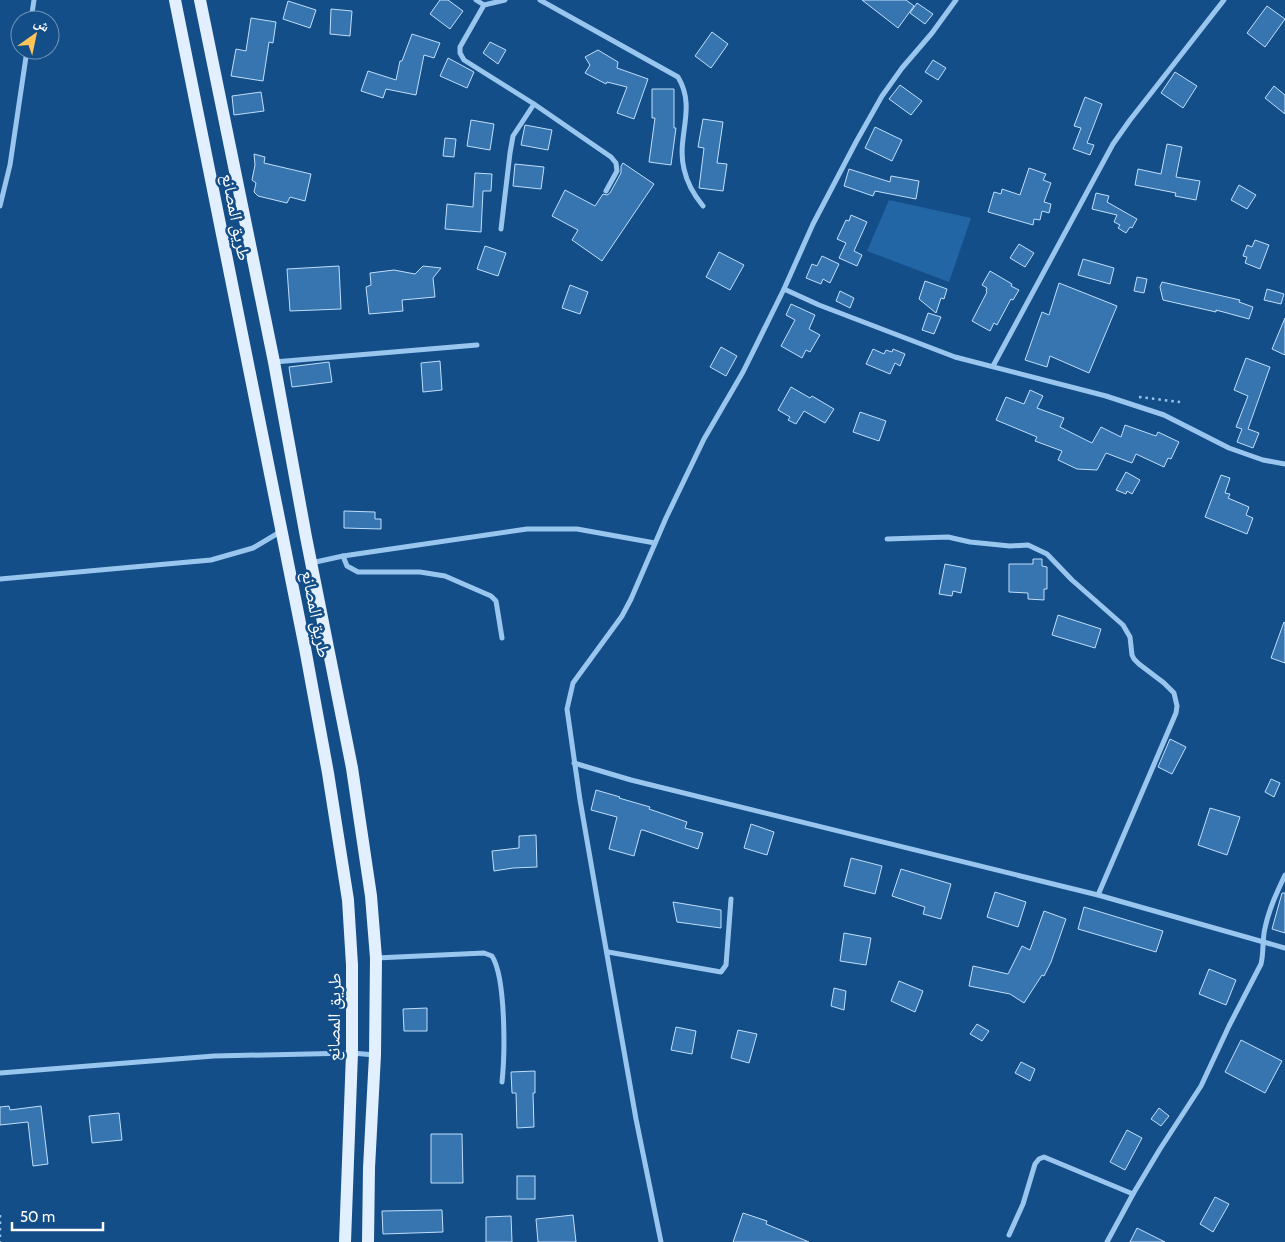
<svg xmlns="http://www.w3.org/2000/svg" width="1285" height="1242" font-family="Cabin,'Noto Naskh Arabic',sans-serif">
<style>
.green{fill:#2366a6}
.building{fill:#3775b0;stroke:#c0defb}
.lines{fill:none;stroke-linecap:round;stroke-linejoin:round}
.path{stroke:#99c6ef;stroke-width:2.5;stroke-dasharray:2.5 4;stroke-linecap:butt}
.street{stroke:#99c6ef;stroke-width:5}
.primary{stroke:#e2efff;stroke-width:12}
.labels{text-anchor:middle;stroke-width:5;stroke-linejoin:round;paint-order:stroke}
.street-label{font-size:18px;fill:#fff;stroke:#144e88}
</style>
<rect width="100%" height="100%" fill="#144e88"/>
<!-- green -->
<polygon class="green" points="889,200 971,218 949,282 867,251"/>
<!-- building -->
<g class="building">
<polygon points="440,0 448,0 463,11 450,29 430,14"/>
<polygon points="862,0 906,0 914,6 898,28"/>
<polygon points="288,1 316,10 310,28 283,19"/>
<polygon points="917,3 933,14 925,24 910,13"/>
<polygon points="1267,6 1285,19 1265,47 1247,33"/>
<polygon points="331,9 352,11 350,36 330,34"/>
<polygon points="251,18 276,22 273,43 269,42 263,81 231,76 236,49 246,51"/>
<polygon points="712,32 728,44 711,68 695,56"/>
<polygon points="412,34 440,43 434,58 424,55 416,95 386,89 383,98 361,91 368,71 396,80 400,61 402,61"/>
<polygon points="490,42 506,50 498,64 483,53"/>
<polygon points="598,50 618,62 617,68 648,79 634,119 617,113 627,87 607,82 606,84 585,73 590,65 585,57"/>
<polygon points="448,58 474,72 467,88 440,76"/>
<polygon points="933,60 946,68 938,80 925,72"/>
<polygon points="1175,72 1197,86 1183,108 1161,93"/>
<polygon points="900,85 922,101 911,115 889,99"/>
<polygon points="1274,86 1285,95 1285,114 1265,98"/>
<polygon points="652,89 674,89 674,128 676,128 671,165 649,162 655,118 652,118"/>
<polygon points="261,92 264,111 234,115 232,96"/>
<polygon points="1085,97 1102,104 1087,143 1094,145 1090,155 1073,149 1081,128 1074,126"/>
<polygon points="703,119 723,122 717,163 727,164 723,191 699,188 704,148 698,147"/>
<polygon points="471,120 494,124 490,150 467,146"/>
<polygon points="525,125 552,130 548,150 521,145"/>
<polygon points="875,127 902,140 892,161 865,148"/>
<polygon points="445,138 456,139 454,157 443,156"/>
<polygon points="1167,144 1182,147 1176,177 1200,181 1196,200 1175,196 1176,193 1135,185 1138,169 1161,174"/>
<polygon points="254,154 265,157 264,163 311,174 305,201 290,197 287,203 258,196 254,192 256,183 252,180 255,165"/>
<polygon points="623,163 654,184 602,261 572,240 578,230 552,216 565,190 595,206 603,194 607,195 610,193 621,173 621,166"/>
<polygon points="515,164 544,167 541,189 513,186"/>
<polygon points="1029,168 1046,174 1043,180 1051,183 1044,202 1051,204 1049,213 1042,211 1040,220 1034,219 1033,225 988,212 994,192 1001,194 1002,189 1020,195"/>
<polygon points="849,169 890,182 891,176 919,181 916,199 875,191 873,196 844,186"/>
<polygon points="475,173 492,174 491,191 483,191 481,232 445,229 447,204 473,207"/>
<polygon points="1239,185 1256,195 1247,209 1231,200"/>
<polygon points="1096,193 1109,196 1107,202 1137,219 1132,228 1130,227 1126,233 1118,228 1120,225 1114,222 1117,215 1092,209"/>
<polygon points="851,215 867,222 854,251 862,255 857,266 839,258 846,243 837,239 846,220 849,221"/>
<polygon points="1255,240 1269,245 1260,269 1245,263 1247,257 1243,256 1247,245 1252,247"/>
<polygon points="1019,244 1034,253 1025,267 1010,258"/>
<polygon points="485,246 506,253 498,276 477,269"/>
<polygon points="719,252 744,265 730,290 706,277"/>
<polygon points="822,256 839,264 830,283 823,279 821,284 806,278 812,264 817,266"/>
<polygon points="1083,259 1114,268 1110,284 1078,275"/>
<polygon points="339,266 341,309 290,311 287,269"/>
<polygon points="423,266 441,268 433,278 435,297 402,300 403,311 369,314 366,287 371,285 370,273 394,270 415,274"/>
<polygon points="990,271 1012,284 1011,286 1019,290 1013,300 1011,299 997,325 994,323 990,331 972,321 987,292 986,291 987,288 982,285"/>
<polygon points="1137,277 1147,279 1144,293 1134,291"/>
<polygon points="925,281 947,289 944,299 941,298 936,313 919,299"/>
<polygon points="1162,282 1240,300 1239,302 1253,307 1249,319 1216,310 1216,312 1163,300 1160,287"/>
<polygon points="1059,283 1117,306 1089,373 1050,356 1047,367 1025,360 1042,312 1049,315"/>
<polygon points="570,285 588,292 580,314 562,308"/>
<polygon points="1267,289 1284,294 1281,304 1264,300"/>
<polygon points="840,291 854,298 850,308 836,301"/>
<polygon points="791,304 815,315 809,329 820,335 810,352 806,350 802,358 781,346 795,320 786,315"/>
<polygon points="928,313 941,317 934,334 922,330"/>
<polygon points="1285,318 1285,355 1272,349"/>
<polygon points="721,347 737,356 726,376 710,367"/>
<polygon points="873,349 884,354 886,350 892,352 893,349 905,354 900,366 895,363 890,374 866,364"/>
<polygon points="1246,358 1270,367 1248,429 1259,433 1253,448 1237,442 1242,429 1236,427 1248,396 1234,390"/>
<polygon points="440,361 442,390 423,392 421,363"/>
<polygon points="329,362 332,382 292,387 289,367"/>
<polygon points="791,387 810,398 812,396 834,409 825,423 804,411 796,424 788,420 790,417 778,410"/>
<polygon points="1030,390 1043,396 1037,408 1064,418 1060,427 1092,443 1101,427 1121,437 1125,425 1156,436 1158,432 1179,442 1171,459 1168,458 1164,467 1136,454 1132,463 1106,453 1097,470 1077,469 1058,460 1062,451 1035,441 1037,437 996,420 1006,397 1024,404"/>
<polygon points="860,412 886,421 879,441 853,432"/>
<polygon points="1126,472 1140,480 1132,494 1127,491 1126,494 1116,490"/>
<polygon points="1221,475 1230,478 1225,493 1230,494 1228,498 1249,507 1246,515 1253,518 1247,534 1205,517"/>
<polygon points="344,511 375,512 375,519 381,519 381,529 344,528"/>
<polygon points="1033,559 1042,559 1042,566 1047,567 1047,589 1044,589 1044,600 1028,599 1028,593 1009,592 1009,564 1033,564"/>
<polygon points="945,564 966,568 961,593 953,591 952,596 939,594"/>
<polygon points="1058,615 1101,629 1095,648 1052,635"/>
<polygon points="1284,622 1285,623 1285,663 1271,658"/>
<polygon points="1170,739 1186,747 1172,774 1158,767"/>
<polygon points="1271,779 1280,783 1274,797 1265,792"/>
<polygon points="596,790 620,797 619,798 650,807 649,809 687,822 685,828 703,833 698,849 643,830 641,830 634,856 609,849 617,817 591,810"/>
<polygon points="1210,808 1240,817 1227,855 1198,845"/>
<polygon points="751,824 774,832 767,855 744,848"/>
<polygon points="536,835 537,867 513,868 494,871 492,851 519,848 519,836"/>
<polygon points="851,858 882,866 875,894 844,886"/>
<polygon points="901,869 951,884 941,919 923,914 925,907 892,896"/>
<polygon points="995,892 1026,902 1018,927 987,917"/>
<polygon points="1282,893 1285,893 1285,933 1272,929"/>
<polygon points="673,902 721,910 721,928 677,922"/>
<polygon points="1084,907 1163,931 1156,952 1078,929"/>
<polygon points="1044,911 1066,919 1051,962 1044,976 1042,975 1024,1003 1010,994 969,986 973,966 1008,974 1022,946 1030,950"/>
<polygon points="844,933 871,938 866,965 840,961"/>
<polygon points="1209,969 1236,980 1226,1005 1199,994"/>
<polygon points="899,981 923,991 915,1012 891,1001"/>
<polygon points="834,988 846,991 844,1010 831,1006"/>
<polygon points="427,1008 427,1031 404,1031 403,1009"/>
<polygon points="977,1024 989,1031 982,1041 970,1034"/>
<polygon points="676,1027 696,1031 692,1054 671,1050"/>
<polygon points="738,1030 757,1034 749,1063 731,1058"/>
<polygon points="1241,1040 1282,1061 1265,1093 1225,1072"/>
<polygon points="1021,1062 1035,1069 1030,1081 1015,1073"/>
<polygon points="535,1071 535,1093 533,1093 534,1127 517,1128 516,1093 512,1093 511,1072"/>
<polygon points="9,1106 10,1110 41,1106 48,1164 33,1166 28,1122 0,1125 0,1107"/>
<polygon points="1159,1108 1169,1116 1161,1126 1151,1119"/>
<polygon points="119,1113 122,1140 92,1143 89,1116"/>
<polygon points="1127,1130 1142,1138 1125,1170 1110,1162"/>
<polygon points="431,1134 462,1134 463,1183 431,1183"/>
<rect x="517" y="1176" width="18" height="23"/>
<polygon points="1215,1197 1229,1204 1213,1232 1200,1224"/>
<polygon points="442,1210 443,1232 383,1234 382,1211"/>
<polygon points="743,1213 767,1221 766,1224 809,1242 733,1242"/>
<polygon points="573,1215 576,1242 538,1242 536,1219"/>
<polygon points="511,1216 512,1242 486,1242 486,1217"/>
<polygon points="1137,1228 1165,1242 1130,1242"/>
</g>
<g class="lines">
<!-- path -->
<g class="path">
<polyline points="1139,397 1180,402"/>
<polyline points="0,1215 0,1242"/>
</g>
<!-- street -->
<g class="street">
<polyline points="476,0 484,5"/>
<polyline points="505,0 484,5 460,47 460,53 464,60 534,104 611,157 616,163 617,171 606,191"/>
<path d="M540 0 678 77C697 108 676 137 684 169 687 183 694 195 703 206"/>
<polyline points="31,20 34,0"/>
<polyline points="0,206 10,165 27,50"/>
<polyline points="501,229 510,153 513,136 534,104"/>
<polyline points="784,289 819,305 955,357 1106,396 1164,415 1229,448 1263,460 1285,464"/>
<polyline points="274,362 477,345"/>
<polyline points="993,366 1113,144 1130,120 1224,0"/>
<polyline points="887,539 948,537 970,542 1010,546 1028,545 1047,554 1072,580 1123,625 1130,637 1132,655 1134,659 1139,664 1164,683 1174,693 1177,706 1176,713 1098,895"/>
<polyline points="343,556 347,566 358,572 420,572 445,576 491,596 496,601 502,638"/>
<polyline points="311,563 343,556 527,529 577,529 655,543"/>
<polyline points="0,579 211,560 253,548 280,532"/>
<polyline points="574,763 631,780 1098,895 1285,948"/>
<polyline points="608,952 721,972 726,965 731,899"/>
<path d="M376 958 484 953 492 956C506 978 505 1054 502 1082"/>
<polyline points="0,1073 214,1056 352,1053 375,1055"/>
<polyline points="1009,1235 1023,1204 1035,1164 1039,1159 1044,1157 1133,1194"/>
<polyline points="661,1242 636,1119 597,898 580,800 567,709 573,683 622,616 631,599 666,518 704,439 743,372 784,289 813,224 856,142 882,96 902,68 932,33 956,0"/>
<path d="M1107 1242 1133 1194 1160 1149 1201 1086 1229 1026 1261 964C1264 952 1262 940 1265 928 1269 909 1277 892 1285 875"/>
</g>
<!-- primary -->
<g class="primary">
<polyline points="175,0 305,648 328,773 348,900 352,965 352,1053 345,1242"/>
<polyline points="200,0 274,362 306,537 352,768 371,896 376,958 375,1055 369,1168 368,1242"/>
</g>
</g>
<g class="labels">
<!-- street labels -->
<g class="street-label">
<text transform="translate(236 217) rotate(79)" y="6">طريق المصانع</text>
<text transform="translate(316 614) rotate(79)" y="6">طريق المصانع</text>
<text transform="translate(334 1017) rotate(-89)" y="6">طريق المصانع</text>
</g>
</g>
<!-- north arrow -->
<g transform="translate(35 35) rotate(33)"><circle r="24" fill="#144e88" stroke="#7295b8"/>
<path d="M0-4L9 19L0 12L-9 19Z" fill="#ffc458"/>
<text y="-8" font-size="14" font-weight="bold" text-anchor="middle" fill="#ffffff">ش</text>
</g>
<!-- scale -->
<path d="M12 1222v8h91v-8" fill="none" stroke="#ffffff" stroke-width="2.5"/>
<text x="20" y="1222" font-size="15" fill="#ffffff" stroke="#144e88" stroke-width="4" paint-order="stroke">50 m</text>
</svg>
